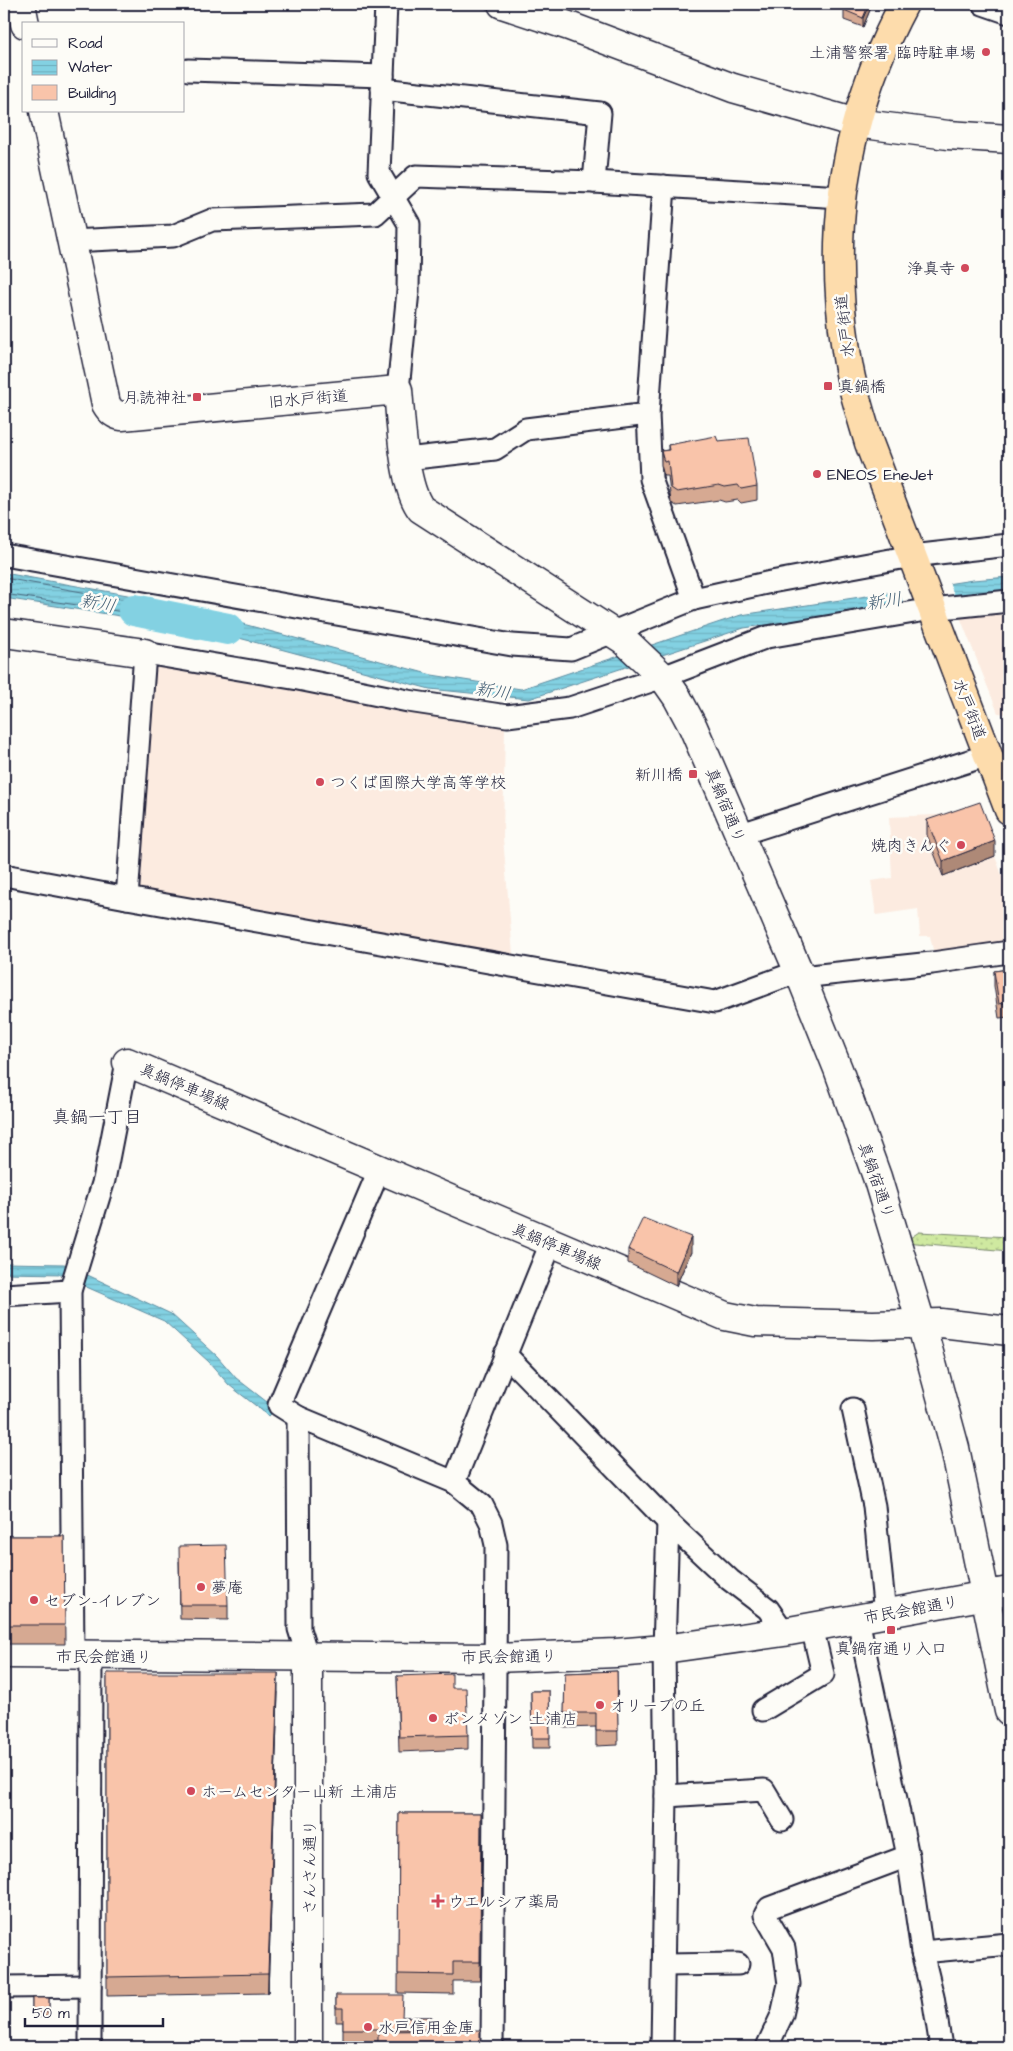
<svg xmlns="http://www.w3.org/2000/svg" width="1013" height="2051" font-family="'Architects Daughter','Klee One',sans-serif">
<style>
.built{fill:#fcebe0}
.park{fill:url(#park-dots);stroke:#78866e}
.water{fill:url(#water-rules);stroke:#5c8b9f}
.pier{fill:#fdfcf7}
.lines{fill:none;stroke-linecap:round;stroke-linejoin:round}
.shore{stroke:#49687e;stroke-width:1}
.river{stroke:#83d1e2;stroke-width:32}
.street-casing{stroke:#22223b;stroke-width:25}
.secondary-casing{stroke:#22223b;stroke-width:31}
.highway-casing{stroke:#22223b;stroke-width:31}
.street{stroke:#fdfcf7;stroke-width:21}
.secondary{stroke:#fdfcf7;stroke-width:28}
.highway{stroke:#fddcac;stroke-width:28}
.wall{fill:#d6a992;stroke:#22223b}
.shaded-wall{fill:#ae8977;stroke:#22223b}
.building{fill:#f9c4aa;stroke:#22223b}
.poi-dot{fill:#d1495b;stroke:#fdfcf7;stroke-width:2}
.labels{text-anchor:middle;stroke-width:5;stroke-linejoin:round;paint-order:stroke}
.poi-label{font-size:16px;fill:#22223b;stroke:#fdfcf7;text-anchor:start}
.street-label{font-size:16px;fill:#22223b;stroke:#fdfcf7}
.water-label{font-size:18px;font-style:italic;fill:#445f75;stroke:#fdfcf7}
.neighbourhood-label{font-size:18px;fill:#22223b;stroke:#fdfcf7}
</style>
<defs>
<pattern id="park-dots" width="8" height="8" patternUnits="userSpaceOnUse" patternTransform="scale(1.25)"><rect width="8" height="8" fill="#cfe9a0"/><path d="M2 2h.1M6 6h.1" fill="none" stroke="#b1c88b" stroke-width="1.8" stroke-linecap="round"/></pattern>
<pattern id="water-rules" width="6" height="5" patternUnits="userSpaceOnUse" patternTransform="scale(1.25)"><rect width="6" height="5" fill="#83d1e2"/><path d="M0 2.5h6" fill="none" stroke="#71b3c3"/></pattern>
</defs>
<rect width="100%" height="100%" fill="#fdfcf7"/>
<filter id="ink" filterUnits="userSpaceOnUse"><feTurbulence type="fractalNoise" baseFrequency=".02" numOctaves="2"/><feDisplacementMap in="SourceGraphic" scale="10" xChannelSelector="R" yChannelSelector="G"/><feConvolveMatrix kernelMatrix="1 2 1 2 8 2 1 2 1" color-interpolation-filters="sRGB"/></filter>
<g filter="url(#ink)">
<!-- built -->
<g class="built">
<polygon points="1009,614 1009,714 998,713 960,617"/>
<polygon points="144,658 505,726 503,838 514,966 127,898"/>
<polygon points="979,813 1009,894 1009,944 934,954 930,936 920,936 918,909 876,915 871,881 892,878 889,817"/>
</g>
<!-- park -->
<polygon class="park" points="919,1232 1009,1237 1009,1251 904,1242"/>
<!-- water -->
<g class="water">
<polygon points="4,573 178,604 178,625 4,598"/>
<polygon points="1009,577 1009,590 744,628 529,699 430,689 239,638 183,626 183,606 243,624 432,675 521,689 741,615 973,580"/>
<polygon points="4,1263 64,1264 171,1314 217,1356 236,1378 276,1409 269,1416 229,1385 209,1362 164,1321 82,1285 64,1274 4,1273"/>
</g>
<!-- pier -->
<polygon class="pier" points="949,582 956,600 905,609 899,590"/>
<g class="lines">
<!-- shore -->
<g class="shore">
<polyline points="4,578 171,608 173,610 173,617 170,619 4,594"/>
<polygon points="192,614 237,628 238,631 235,633 190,623 188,615"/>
</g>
<!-- river -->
<polyline class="river" points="134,610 228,629"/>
<defs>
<g id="street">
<polyline points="386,4 379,173 409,224 408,291 398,390"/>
<polyline points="983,4 1009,13"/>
<polyline points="188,70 383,76"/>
<polyline points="382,89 600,113 594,182"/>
<polyline points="71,241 173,236 212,220 375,214 416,176 594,182 841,197"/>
<polyline points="648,414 651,479 694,599"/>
<polyline points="406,459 495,449 526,429 648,414 664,186"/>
<polyline points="4,555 512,645 571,649 694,599 771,582 912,556 1009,545"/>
<polyline points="738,835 988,755"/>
<polyline points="4,875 127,898 145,653 298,679 408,701 507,716 570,708 663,677 767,637 932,609 1009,601"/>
<polyline points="127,898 715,1002 786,976 801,977 932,963 1009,952"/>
<polyline points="4,1295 70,1291"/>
<polyline points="505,1354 668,1522 730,1580 768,1609 784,1632"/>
<polyline points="853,1409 874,1506 885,1614"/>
<polyline points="298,1417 279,1405 380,1168"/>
<polyline points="858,1619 908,1856 922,1952 933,1997 941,2047"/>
<polyline points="73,1656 70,1291 104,1180 127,1062"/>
<polyline points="308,1658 299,1629 298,1417 454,1482"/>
<polyline points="763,1710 823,1674 812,1627"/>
<polyline points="666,1796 764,1790 782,1820"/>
<polyline points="922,1952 1009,1944"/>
<polyline points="664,1965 738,1964"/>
<polyline points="4,1987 90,1986"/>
<polyline points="90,2047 91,1655"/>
<polyline points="492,2047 496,1545 491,1523 482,1505 454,1482 551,1243"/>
<polyline points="662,2047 666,1796 664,1649 668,1522"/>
<polyline points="767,2047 782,2015 789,1984 784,1948 765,1915 769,1908 908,1856"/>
</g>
<g id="secondary">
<polyline points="21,4 25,24"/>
<polyline points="502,4 569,26 733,88 856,123 948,135 1009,139"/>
<path d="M44 111 106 404C110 411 114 415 122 416L398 390C401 421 403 486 421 509L624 640 663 677 677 697 693 727 801 977 838 1069 877 1177 921 1323 955 1448 1009 1711"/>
<polyline points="4,633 145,653"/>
<polyline points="127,1062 725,1316 755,1322 873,1325 941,1323 1009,1331"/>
<polyline points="4,1654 494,1658 616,1653 664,1649 784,1632 1009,1591"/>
<polyline points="308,2047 308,1658"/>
</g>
<path id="highway" d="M904 4C846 112 827 229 846 350 850 382 860 412 869 443L1009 810"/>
</defs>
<!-- street casing -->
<use href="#street" class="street-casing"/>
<!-- secondary casing -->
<use href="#secondary" class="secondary-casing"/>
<!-- highway casing -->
<use href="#highway" class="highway-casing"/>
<!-- street -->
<use href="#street" class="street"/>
<!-- secondary -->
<use href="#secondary" class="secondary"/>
<!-- highway -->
<use href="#highway" class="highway"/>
</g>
<!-- wall -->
<g class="wall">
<polygon points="829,4 837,4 836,6"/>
<polygon points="839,4 845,4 844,7 839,5"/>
<polygon points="846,4 872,4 871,7 870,6 870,10 863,27 844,20 844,10"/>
<polygon points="718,441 757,486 757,500 741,503 738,500 725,502 719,500 677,506 671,503 668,476 664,476 661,465 661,451 668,450 668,445"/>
<polygon points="927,820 995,856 943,876 927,835"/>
<polygon points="1009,969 1009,1017 999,1018 994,986 994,971"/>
<polygon points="628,1249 691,1252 676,1286 628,1263"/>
<polygon points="4,1536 64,1536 65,1644 4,1644"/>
<polygon points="179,1561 228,1605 228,1620 180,1619"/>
<polygon points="617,1671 618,1745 596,1746 596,1727 564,1728 565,1673"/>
<polygon points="107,1673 278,1692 268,1993 107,1996"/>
<polygon points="397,1676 452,1688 468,1735 468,1749 399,1752"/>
<polygon points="531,1691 549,1691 550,1748 532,1748"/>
<polygon points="399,1813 481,1813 480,1981 453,1981 453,1994 398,1993"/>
<polygon points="336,1995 402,2017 432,2017 432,2030 378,2043 343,2043 343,2022 336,2022"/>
<rect x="32" y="1998" width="17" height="19"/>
</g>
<!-- shaded-wall -->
<g class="shaded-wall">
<polygon points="869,4 870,4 870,10 863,27 863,18"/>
<polygon points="995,841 995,856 943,876 943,861"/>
<polygon points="691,1237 691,1252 676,1286 676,1272"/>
<polygon points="278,1673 278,1692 268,1993 268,1974"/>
</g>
<!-- building -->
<g class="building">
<polygon points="846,4 869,4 863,18 844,10"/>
<polygon points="716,436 718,441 749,438 757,486 741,489 738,485 725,487 719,485 677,492 671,488 668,461 664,462 661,451 669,450 668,445"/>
<polygon points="980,802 995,841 943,861 927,820"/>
<polygon points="1009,969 1009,1002 999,1004 994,971"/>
<polygon points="643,1218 691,1237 676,1272 628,1249"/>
<polygon points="4,1536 64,1536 65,1625 4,1625"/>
<polygon points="226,1545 228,1605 180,1605 179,1546"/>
<polygon points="617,1671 618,1731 596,1731 596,1713 564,1713 565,1673"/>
<polygon points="107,1673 278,1673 268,1974 107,1977"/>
<polygon points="452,1674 452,1688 466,1688 468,1735 399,1737 397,1676"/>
<polygon points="531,1691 549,1691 550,1738 532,1738"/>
<polygon points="399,1813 481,1813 480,1962 453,1962 453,1975 398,1974"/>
<polygon points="336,1995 403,1995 402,2017 432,2017 432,2029 343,2029 343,2008 336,2008"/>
<rect x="32" y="1998" width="17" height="14"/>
<polygon points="480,2030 480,2047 378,2047 378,2031"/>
</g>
</g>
<!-- markers -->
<g class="poi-dot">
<circle cx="986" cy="52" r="5"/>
<circle cx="965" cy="268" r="5"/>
<rect x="823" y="381" width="10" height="10" rx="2.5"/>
<rect x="192" y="392" width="10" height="10" rx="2.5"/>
<circle cx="817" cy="474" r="5"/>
<rect x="688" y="769" width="10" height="10" rx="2.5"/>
<circle cx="320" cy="782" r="5"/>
<circle cx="961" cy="845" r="5"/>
<circle cx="201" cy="1587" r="5"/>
<circle cx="34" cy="1600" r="5"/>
<rect x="886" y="1625" width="10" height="10" rx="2.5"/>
<circle cx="600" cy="1705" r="5"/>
<circle cx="433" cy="1718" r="5"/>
<circle cx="191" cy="1791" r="5"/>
<path d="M435.5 1893.5h5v5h5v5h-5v5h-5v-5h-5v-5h5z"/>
<circle cx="368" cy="2027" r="5"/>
</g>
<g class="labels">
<!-- poi labels -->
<g class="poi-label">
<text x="976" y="58" text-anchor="end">土浦警察署 臨時駐車場</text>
<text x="955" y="274" text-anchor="end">浄真寺</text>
<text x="838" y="392">真鍋橋</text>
<text x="187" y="403" text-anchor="end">月読神社</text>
<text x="827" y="480">ENEOS EneJet</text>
<text x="683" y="780" text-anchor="end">新川橋</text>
<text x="330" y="788">つくば国際大学高等学校</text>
<text x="951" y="851" text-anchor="end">焼肉きんぐ</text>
<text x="211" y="1593">夢庵</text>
<text x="44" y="1606">セブン-イレブン</text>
<text x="891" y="1654" text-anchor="middle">真鍋宿通り入口</text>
<text x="610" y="1711">オリーブの丘</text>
<text x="443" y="1724">ボンメゾン 土浦店</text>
<text x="201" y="1797">ホームセンター山新 土浦店</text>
<text x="448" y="1907">ウエルシア薬局</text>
<text x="378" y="2033">水戸信用金庫</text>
</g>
<!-- street labels -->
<g class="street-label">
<text transform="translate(844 326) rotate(-97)" y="6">水戸街道</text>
<text transform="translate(308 398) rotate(-5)" y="6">旧水戸街道</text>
<text transform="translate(970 709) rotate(69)" y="6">水戸街道</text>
<text transform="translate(726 805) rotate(68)" y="6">真鍋宿通り</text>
<text transform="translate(185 1086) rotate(23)" y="6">真鍋停車場線</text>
<text transform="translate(877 1180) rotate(71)" y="6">真鍋宿通り</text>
<text transform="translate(557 1246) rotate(23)" y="6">真鍋停車場線</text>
<text transform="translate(911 1609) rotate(-10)" y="6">市民会館通り</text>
<text x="104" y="1662">市民会館通り</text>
<text transform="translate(509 1656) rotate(-1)" y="6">市民会館通り</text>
<text transform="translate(309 1867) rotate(-90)" y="6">さんさん通り</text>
</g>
<!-- water labels -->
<g class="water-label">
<text transform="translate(884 601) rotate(-8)" y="6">新川</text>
<text transform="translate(98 603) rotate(11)" y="6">新川</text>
<text transform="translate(493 691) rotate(9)" y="6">新川</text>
</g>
<!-- neighbourhood labels -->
<g class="neighbourhood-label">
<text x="97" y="1123">真鍋一丁目</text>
</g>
</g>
<!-- margin -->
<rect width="1013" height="2051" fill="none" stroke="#fdfcf7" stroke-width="20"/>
<rect x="10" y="10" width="993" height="2031" fill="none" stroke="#22223b" stroke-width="2" filter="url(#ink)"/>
<!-- legend -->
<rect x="22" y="22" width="162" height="90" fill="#fdfcf7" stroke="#a5a5ac"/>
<rect x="32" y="39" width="25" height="8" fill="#fdfcf7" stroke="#a5a5ac"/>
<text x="68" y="48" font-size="15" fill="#22223b">Road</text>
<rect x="32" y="60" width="25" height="15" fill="url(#water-rules)" stroke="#a5a5ac"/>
<text x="68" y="72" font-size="15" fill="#22223b">Water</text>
<rect x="32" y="85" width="25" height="15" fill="#f9c4aa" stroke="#a5a5ac"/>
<text x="68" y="98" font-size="15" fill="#22223b">Building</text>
<!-- scale -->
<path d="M25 2018v8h138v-8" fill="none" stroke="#22223b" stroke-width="2.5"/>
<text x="32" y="2018" font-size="15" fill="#22223b" stroke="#fdfcf7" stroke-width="4" paint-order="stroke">50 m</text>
</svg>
